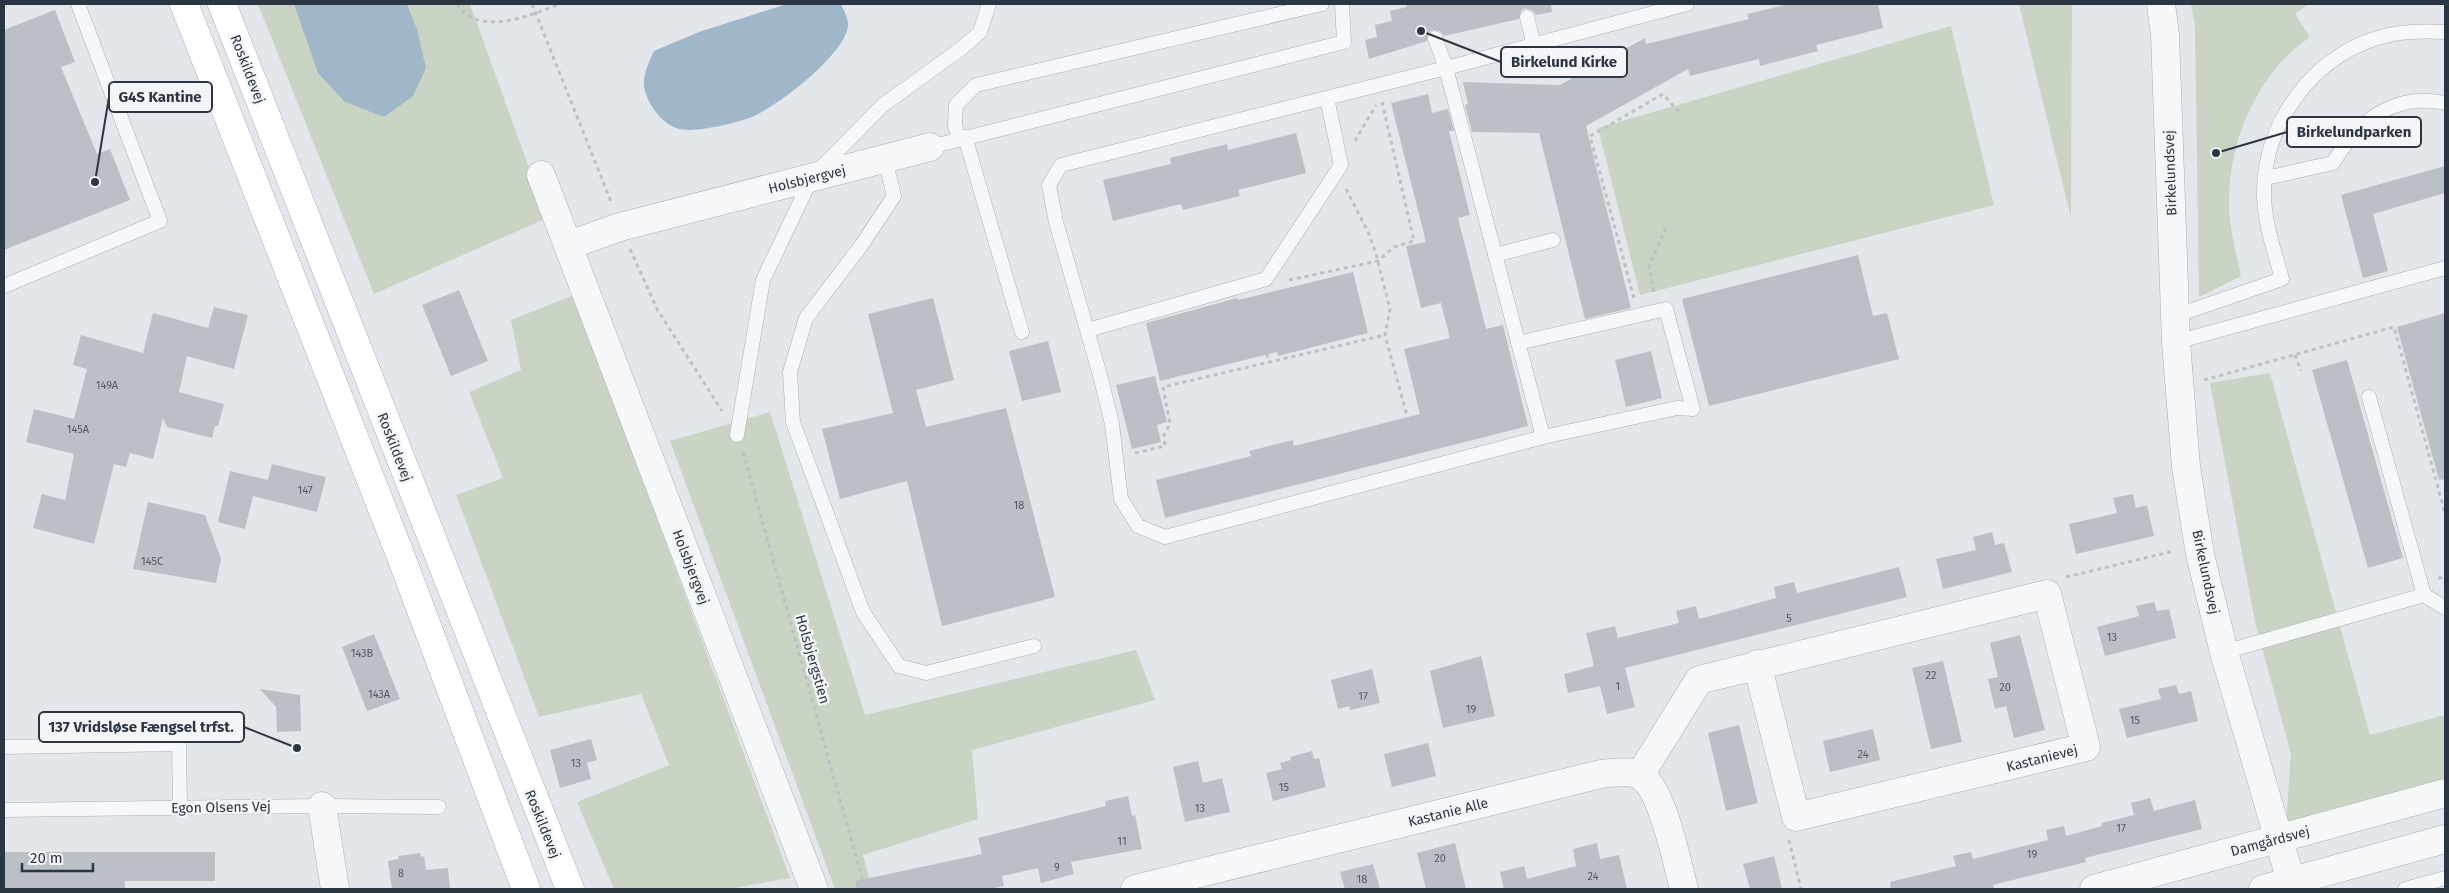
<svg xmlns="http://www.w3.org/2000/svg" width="2449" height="893" font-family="'Fira Sans',sans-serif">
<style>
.green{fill:#cad4c5}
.water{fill:#a0b6c9}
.building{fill:#bbc0c7}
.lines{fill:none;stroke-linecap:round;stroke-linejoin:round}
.service-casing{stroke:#a8aeb5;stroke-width:15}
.minor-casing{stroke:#a8aeb5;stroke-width:29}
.tertiary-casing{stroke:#a8aeb5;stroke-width:29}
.secondary-casing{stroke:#a8aeb5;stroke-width:29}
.path{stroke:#bdc1c6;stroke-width:3;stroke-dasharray:4 4;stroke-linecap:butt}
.service{stroke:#f6f7f9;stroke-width:14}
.minor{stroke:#f6f7f9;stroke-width:28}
.tertiary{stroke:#f6f7f9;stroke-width:28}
.secondary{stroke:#fff;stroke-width:28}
.labels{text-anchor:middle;stroke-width:5;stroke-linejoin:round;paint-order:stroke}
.number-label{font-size:11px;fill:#505863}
.street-label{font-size:14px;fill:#2c3542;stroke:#f3f5f8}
.leader{fill:none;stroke:#2c3542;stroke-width:2}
.callout-dot{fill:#2c3542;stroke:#f3f5f8;stroke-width:2}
.callout{fill:#f3f5f8;stroke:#2c3542;stroke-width:2}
.callout-label{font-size:15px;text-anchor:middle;font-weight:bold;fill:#2c3542}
</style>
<rect width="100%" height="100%" fill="#e3e7eb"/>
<!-- green -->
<g class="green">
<polygon points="258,4 470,4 547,218 374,294"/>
<polygon points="2019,4 2072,4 2071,218"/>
<path d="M2191 4H2308L2295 14 2310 37C2257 74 2229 139 2229 203 2229 227 2236 252 2241 276L2199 297 2195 25Z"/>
<polygon points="1951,26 1994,205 1640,295 1598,128"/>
<polygon points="574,295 790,878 729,889 614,889 577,802 669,765 641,694 539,717 456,495 503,478 469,392 521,370 511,320"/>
<polygon points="2270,373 2370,735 2445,715 2445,781 2286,823 2291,754 2255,622 2210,383"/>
<polygon points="770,412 865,715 1136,650 1155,700 972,750 978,819 863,855 872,889 835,889 670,441"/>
</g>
<!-- water -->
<g class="water">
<polygon points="294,4 407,4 417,30 426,68 413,96 384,117 345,102 318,73"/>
<path d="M787 4H841C844 11 848 17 848 25 847 53 779 105 754 116 738 123 696 133 679 129 668 126 659 117 653 108 638 85 644 73 654 51L699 32Z"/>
</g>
<!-- building -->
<g class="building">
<polygon points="1406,4 1551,4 1552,12 1536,15 1533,11 1525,8 1521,11 1519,19 1444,36 1440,31 1432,30 1428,33 1427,41 1369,59 1365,40 1377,37 1375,25 1392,21 1390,11 1407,7"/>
<polygon points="1789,4 1878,4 1883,28 1816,45 1818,51 1760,66 1759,59 1690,76 1688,69 1586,126 1631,308 1585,319 1539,133 1472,132 1465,105 1468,104 1463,82 1560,85 1645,38 1646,44 1749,19 1747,14"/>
<polygon points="55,10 75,62 61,67 97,154 110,149 130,200 4,250 4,30"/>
<polygon points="1428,94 1432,113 1448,109 1454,131 1449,131 1470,215 1458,218 1486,329 1503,325 1528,426 1165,518 1156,480 1251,456 1249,451 1293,440 1294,446 1420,414 1404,349 1450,338 1441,303 1421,308 1406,246 1426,242 1391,103"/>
<polygon points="1296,133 1306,173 1238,190 1240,196 1183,210 1181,204 1113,221 1103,180 1171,164 1170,158 1227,144 1228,150"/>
<polygon points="2445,166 2445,193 2373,214 2388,271 2363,278 2341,195"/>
<polygon points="1858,255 1873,316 1887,313 1899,359 1709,406 1682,299"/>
<polygon points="1353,272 1368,333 1278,356 1277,352 1160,381 1146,323 1237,298 1238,300"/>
<polygon points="459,290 488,361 451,376 422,305"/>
<polygon points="933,298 954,380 916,390 926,427 1006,408 1055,597 942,626 907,481 840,499 822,429 893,413 868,314"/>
<polygon points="214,307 248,315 234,369 187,356 179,392 224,404 218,426 215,426 212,438 167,427 163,418 153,459 130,453 126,467 114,464 94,544 33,528 42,494 65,500 74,454 26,442 34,409 74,419 87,369 73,365 81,335 143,353 153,313 208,328"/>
<polygon points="2445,313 2445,479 2439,480 2397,327"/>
<polygon points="1048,341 1061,392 1022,401 1009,351"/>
<polygon points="1651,351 1662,398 1626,407 1615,360"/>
<polygon points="2347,360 2403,558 2368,568 2312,370"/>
<polygon points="1155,376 1167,422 1157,425 1161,442 1132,449 1116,385"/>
<polygon points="272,464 326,477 317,512 253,496 245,529 218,522 230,471 268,480"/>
<polygon points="2133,494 2136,508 2147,505 2154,536 2076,554 2069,524 2117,513 2113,498"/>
<polygon points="148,502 205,515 221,559 216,583 133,569"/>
<polygon points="1992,532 1995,545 2004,543 2012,572 1943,589 1936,559 1976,550 1973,537"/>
<polygon points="1899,567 1907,597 1625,668 1635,707 1607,714 1600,686 1568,693 1564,674 1594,666 1586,633 1615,626 1618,638 1679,623 1676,611 1696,606 1699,619 1776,598 1774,587 1794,582 1797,593"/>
<polygon points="2154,602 2157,611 2169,609 2176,638 2105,656 2097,627 2139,616 2136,606"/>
<polygon points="374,634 400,699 367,711 342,647"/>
<polygon points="2020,635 2045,730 2014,738 2006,706 1995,709 1988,679 1998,677 1990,643"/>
<polygon points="1481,656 1495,716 1443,728 1430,671"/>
<polygon points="1943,661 1962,742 1931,749 1912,668"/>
<polygon points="1372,669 1380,703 1350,710 1349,706 1338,709 1331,680"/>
<polygon points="2176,685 2179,694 2191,691 2198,721 2127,738 2119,709 2161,699 2158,689"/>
<polygon points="260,689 300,695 301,731 277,732 276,707"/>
<polygon points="1739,725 1758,803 1726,811 1708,733"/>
<polygon points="1873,729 1880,760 1830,772 1823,741"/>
<polygon points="591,739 597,760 587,763 591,779 560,788 550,750"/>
<polygon points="1428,743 1436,776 1392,787 1384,754"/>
<polygon points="1312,751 1314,759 1319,758 1326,787 1273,801 1266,773 1282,769 1280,763 1291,760 1290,757"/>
<polygon points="1198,761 1203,783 1222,778 1230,812 1185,822 1173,767"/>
<polygon points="1128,796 1132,816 1135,815 1142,849 1071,862 1074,874 1041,883 1038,868 1002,876 1004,886 989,889 856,889 856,881 982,854 978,838 1106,806 1105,801"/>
<polygon points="2150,798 2154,811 2195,800 2202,829 2085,858 2086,862 1993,885 1994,889 1891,889 1890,882 1956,866 1953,856 1971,852 1973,859 2048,840 2046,830 2064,826 2066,836 2102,826 2102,823 2134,815 2131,803"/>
<polygon points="1455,843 1466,889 1426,889 1417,853"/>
<polygon points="1597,843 1600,859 1619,855 1627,889 1504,889 1500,872 1524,866 1527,879 1576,866 1573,849"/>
<polygon points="4,852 215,852 215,881 125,881 125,889 4,889"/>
<polygon points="420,853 421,857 424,856 426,870 448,868 450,889 392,889 388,861 399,859 398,856"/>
<polygon points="1774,856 1782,889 1750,889 1743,864"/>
<polygon points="1373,864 1380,889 1345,889 1340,872"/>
</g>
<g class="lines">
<defs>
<g id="service">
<polyline points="1527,17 1534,45"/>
<polyline points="1435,38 1446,68 1543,437"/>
<polyline points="965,137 1022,332"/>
<polyline points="959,139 955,125 956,105 976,85 1322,4"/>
<polyline points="930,147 1344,42 1342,4"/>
<polyline points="885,159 894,196 861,246 806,318 790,372 793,422 863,612 899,666 926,673 1034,646"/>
<path d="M2266 178 2333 163C2358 121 2394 92 2445 103"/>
<polyline points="1495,255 1553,240"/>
<polyline points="4,286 160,221 78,4"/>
<path d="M2175 316 2282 279C2275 253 2265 225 2264 197 2262 126 2310 59 2377 38 2399 31 2422 31 2445 32"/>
<polyline points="1088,330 1266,279 1341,165 1327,98"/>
<polyline points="2176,342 2445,268"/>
<polyline points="1518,343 1666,309 1693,409 1677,408 1543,437 1165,537 1138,526 1121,499 1112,424 1100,375 1056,222 1049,185 1061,165 1446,68 1687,4"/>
<polyline points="2369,397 2424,595"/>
<polyline points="737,435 763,280 812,177 883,105 962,48 980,32 989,4"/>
<polyline points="2224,652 2424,595 2445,608"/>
<polyline points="4,747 179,744 180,807"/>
<polyline points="4,810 322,806 439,807"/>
<polyline points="2405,889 2445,878"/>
</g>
<g id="minor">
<polyline points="2161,4 2165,35 2176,342 2186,467 2200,554 2224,652 2291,881"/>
<polyline points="541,175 814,889"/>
<polyline points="569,245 620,227 930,147"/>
<polyline points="1640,775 1699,680 2047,594 2086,747 1796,817 1757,664"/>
<polyline points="322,806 335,889"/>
<path d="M1135 889 1601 774C1612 773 1629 770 1639 775 1663 787 1677 864 1684 889"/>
</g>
<g id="tertiary">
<polyline points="2094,889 2445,793"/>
<polyline points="2263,889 2445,839"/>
</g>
<g id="secondary">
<polyline points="184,4 398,549 526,889"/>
<polyline points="222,4 570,889"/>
</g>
</defs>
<!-- service casing -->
<use href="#service" class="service-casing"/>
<!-- minor casing -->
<use href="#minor" class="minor-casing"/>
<!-- tertiary casing -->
<use href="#tertiary" class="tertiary-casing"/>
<!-- secondary casing -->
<use href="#secondary" class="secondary-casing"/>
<!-- path -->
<g class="path">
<path d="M457 4C479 38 531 15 560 4"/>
<polyline points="532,4 612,204"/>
<polyline points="1355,141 1376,105"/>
<polyline points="1346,189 1368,232 1376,254 1390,309 1385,335 1417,452"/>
<polyline points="630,249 657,309 722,411"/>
<polyline points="1289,280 1378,261 1394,247 1414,241 1382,102"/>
<polyline points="1654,292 1649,267 1666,227"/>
<polyline points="1634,298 1590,136 1663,94 1680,113"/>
<polyline points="1249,302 1254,323 1260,328 1269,362"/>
<polyline points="2295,355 2301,371"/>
<polyline points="2204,380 2394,327 2445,513"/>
<polyline points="743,452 865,889"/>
<polyline points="1135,453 1165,446 1164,435 1170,424 1163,387 1385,335"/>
<polyline points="2066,577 2174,551"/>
<polyline points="2438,578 2445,577"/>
<polyline points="1789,840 1801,889"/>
</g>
<!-- service -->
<use href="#service" class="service"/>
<!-- minor -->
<use href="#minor" class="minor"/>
<!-- tertiary -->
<use href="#tertiary" class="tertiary"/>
<!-- secondary -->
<use href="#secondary" class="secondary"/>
</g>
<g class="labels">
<!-- number labels -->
<g class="number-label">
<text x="107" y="389">149A</text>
<text x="78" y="433">145A</text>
<text x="305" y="494">147</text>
<text x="1019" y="509">18</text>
<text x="152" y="565">145C</text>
<text x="1789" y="622">5</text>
<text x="2112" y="641">13</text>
<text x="362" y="657">143B</text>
<text x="1931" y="679">22</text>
<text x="1618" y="690">1</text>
<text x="2005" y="691">20</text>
<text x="379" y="698">143A</text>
<text x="1363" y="700">17</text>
<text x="1471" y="713">19</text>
<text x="2135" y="724">15</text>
<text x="1863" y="758">24</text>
<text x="576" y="767">13</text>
<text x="1284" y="791">15</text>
<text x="1200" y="812">13</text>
<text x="2121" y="832">17</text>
<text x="1122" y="845">11</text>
<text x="2032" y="858">19</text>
<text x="1440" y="862">20</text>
<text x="1057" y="871">9</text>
<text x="401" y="877">8</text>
<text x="1593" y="880">24</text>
<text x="1362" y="883">18</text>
</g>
<!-- street labels -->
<g class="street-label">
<text transform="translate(248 69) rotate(69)" y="5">Roskildevej</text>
<text transform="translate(2170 173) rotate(-92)" y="5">Birkelundsvej</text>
<text transform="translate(807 179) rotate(-14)" y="5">Holsbjergvej</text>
<text transform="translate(395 447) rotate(69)" y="5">Roskildevej</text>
<text transform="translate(691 567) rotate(69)" y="5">Holsbjergvej</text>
<text transform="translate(2206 572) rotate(78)" y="5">Birkelundsvej</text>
<text transform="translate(813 659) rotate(74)" y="5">Holsbjergstien</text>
<text transform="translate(2042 758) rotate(-14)" y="5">Kastanievej</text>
<text transform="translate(221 807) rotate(-1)" y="5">Egon Olsens Vej</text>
<text transform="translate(1448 812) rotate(-14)" y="5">Kastanie Alle</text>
<text transform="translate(543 824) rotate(68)" y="5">Roskildevej</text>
<text transform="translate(2270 841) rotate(-15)" y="5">Damgårdsvej</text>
</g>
</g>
<!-- callouts -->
<path class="leader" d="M1421 31L1501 62M95 182L109 97M2216 153L2287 132M297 748L244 727"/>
<g class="callout-dot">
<circle cx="1421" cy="31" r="5"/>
<circle cx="95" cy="182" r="5"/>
<circle cx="2216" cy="153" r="5"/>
<circle cx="297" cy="748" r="5"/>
</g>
<g class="callout">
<rect x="1501" y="47" width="126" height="30" rx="5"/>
<rect x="109" y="82" width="103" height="30" rx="5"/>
<rect x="2287" y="117" width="134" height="30" rx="5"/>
<rect x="39" y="712" width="205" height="30" rx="5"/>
</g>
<g class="callout-label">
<text x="1564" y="67">Birkelund Kirke</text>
<text x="160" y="102">G4S Kantine</text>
<text x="2354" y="137">Birkelundparken</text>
<text x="141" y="732">137 Vridsløse Fængsel trfst.</text>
</g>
<!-- border -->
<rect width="2449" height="893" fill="none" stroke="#2c3542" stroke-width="10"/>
<!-- scale -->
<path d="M22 863v8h71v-8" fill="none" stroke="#2c3542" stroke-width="2.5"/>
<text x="30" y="863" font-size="15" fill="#2c3542" stroke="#f3f5f8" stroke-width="4" paint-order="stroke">20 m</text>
</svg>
